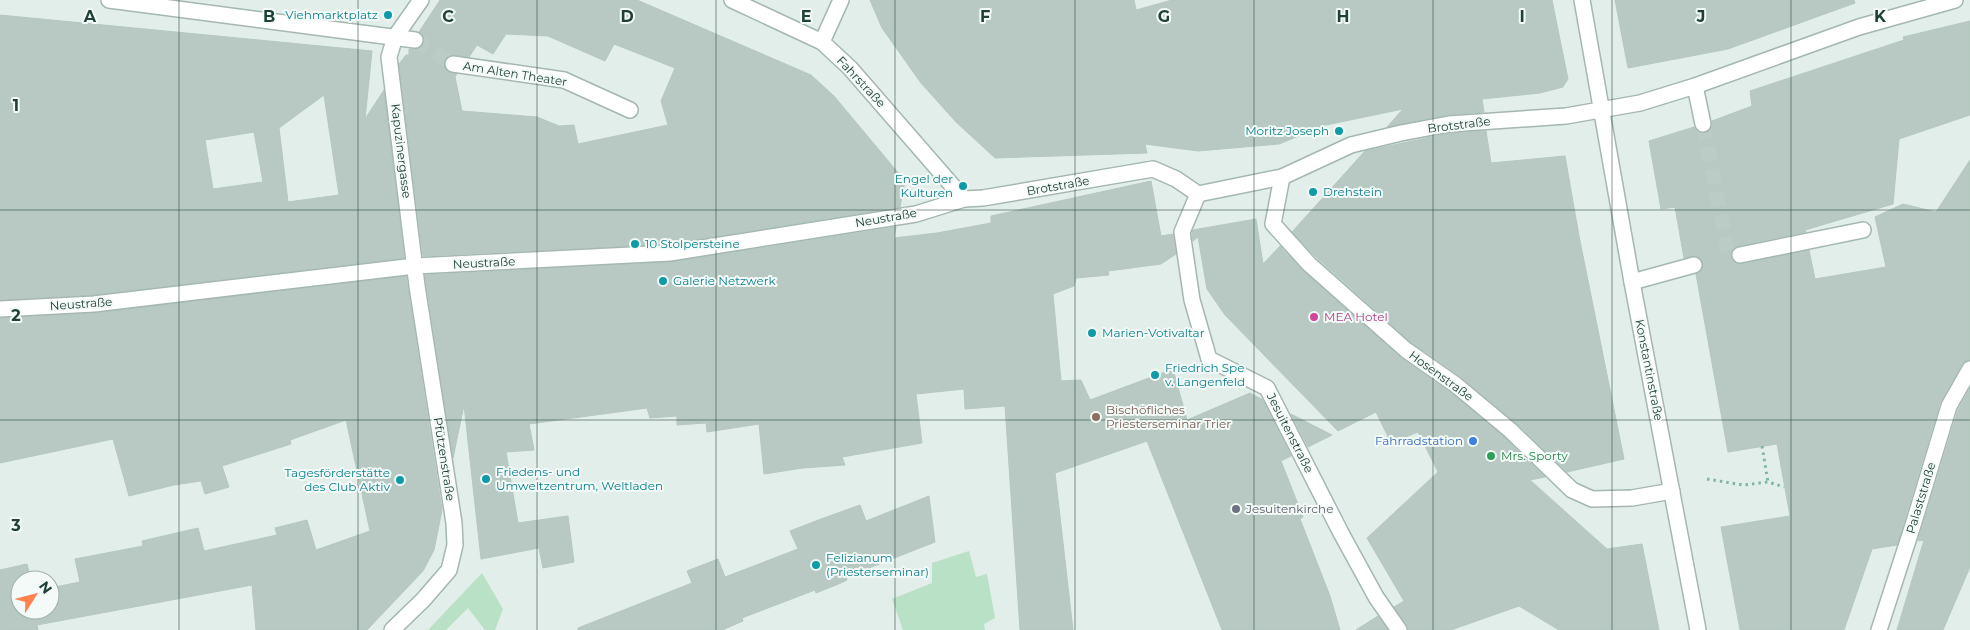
<svg xmlns="http://www.w3.org/2000/svg" width="1970" height="630" font-family="Montserrat,sans-serif">
<style>
.green{fill:#b9e1c5}
.building{fill:#b7c9c2;stroke:#b4c8c1;fill-rule:evenodd}
.lines{fill:none;stroke-linecap:round;stroke-linejoin:round}
.street-tunnel{stroke:#bbcbc6;stroke-width:15;stroke-dasharray:15 8;stroke-linecap:butt}
.lane-casing{stroke:#a4b7b1;stroke-width:18}
.street-casing{stroke:#a4b7b1;stroke-width:18}
.path{stroke:#7fb5a6;stroke-width:3;stroke-dasharray:2.5 4;stroke-linecap:butt}
.lane{stroke:#fff;stroke-width:15}
.street{stroke:#fff;stroke-width:15}
.grid{fill:none;stroke:#204139;stroke-width:1;stroke-opacity:0.55}
.culture-dot{fill:#0f9aa8;stroke:#f3faf7;stroke-width:2}
.hotel-dot{fill:#d1479c;stroke:#f3faf7;stroke-width:2}
.education-dot{fill:#8d6e63;stroke:#f3faf7;stroke-width:2}
.shop-dot{fill:#3f7fe0;stroke:#f3faf7;stroke-width:2}
.leisure-dot{fill:#2e9e5b;stroke:#f3faf7;stroke-width:2}
.worship-dot{fill:#6b7280;stroke:#f3faf7;stroke-width:2}
.labels{text-anchor:middle;stroke-width:4;stroke-linejoin:round;paint-order:stroke}
.culture-label{font-size:12px;fill:#0d838f;stroke:#f3faf7;text-anchor:start}
.street-label{font-size:12px;fill:#204139;stroke:#f3faf7}
.hotel-label{font-size:12px;fill:#b23c85;stroke:#f3faf7;text-anchor:start}
.education-label{font-size:12px;fill:#785e54;stroke:#f3faf7;text-anchor:start}
.shop-label{font-size:12px;fill:#366cbe;stroke:#f3faf7;text-anchor:end}
.leisure-label{font-size:12px;fill:#27864d;stroke:#f3faf7;text-anchor:start}
.worship-label{font-size:12px;fill:#5b616d;stroke:#f3faf7;text-anchor:start}
.grid-label{font-size:16px;text-anchor:middle;font-weight:bold;fill:#204139;stroke:#f3faf7;stroke-width:4;stroke-linejoin:round;paint-order:stroke}
</style>
<rect width="100%" height="100%" fill="#e2eee9"/>
<!-- green -->
<g class="green">
<polygon points="969,551 976,577 987,574 995,618 984,624 985,630 903,630 892,599 932,583 932,563"/>
<polygon points="482,573 503,609 495,630 485,630 468,608 446,630 428,630"/>
</g>
<!-- building -->
<g class="building">
<path d="M440 0H637L811 75 834 96 905 181 900 207 669 244 423 256 399 64 406 55H409V49H418L423 45 424 37 419 32ZM506 34 548 36 605 61 614 44 675 68 661 101 668 125 578 144 574 125 559 126 537 117 462 111 455 77 457 74 448 72 445 68V59L454 55 469 57 477 45 493 54Z"/>
<polygon points="870,0 1134,0 1136,10 1172,0 1552,0 1568,79 1563,87 1540,93 1482,99 1484,112 1447,115 1387,127 1403,109 1326,125 1279,144 1198,151 1145,144 1147,153 995,158 956,122 921,83 882,28"/>
<polygon points="1615,0 1854,0 1855,3 1728,49 1628,68"/>
<path d="M0 15 372 51 365 119 384 90 404 258 93 295 0 300ZM324 95 339 195 288 202 279 128ZM254 132 263 182 213 189 205 140Z"/>
<polygon points="1970,21 1970,115 1899,139 1893,204 1805,230 1806,232 1738,246 1731,252 1733,261 1741,264 1809,250 1815,279 1886,267 1875,217 1903,204 1936,212 1970,160 1970,360 1962,364 1940,403 1897,545 1872,549 1844,630 1740,630 1721,527 1790,516 1777,444 1728,452 1696,274 1701,271 1703,263 1697,256 1684,258 1675,207 1661,209 1649,141 1694,127 1700,133 1705,133 1712,127 1712,121 1752,106 1750,91 1904,40 1903,37"/>
<polygon points="1486,131 1491,163 1565,156 1579,236 1624,459 1567,472 1516,423 1461,377 1412,343 1316,257 1292,232 1365,151 1450,133"/>
<polygon points="1151,181 1161,236 1173,234 1176,254 1161,264 1108,271 1109,275 1076,278 1074,286 1053,294 1061,381 1081,380 1090,400 1173,369 1187,420 1250,393 1263,400 1291,456 1281,461 1303,517 1300,519 1330,596 1340,630 1222,630 1147,441 1055,473 1073,630 1020,630 1005,406 965,409 964,389 916,394 922,443 842,457 845,465 803,468 764,474 759,424 707,432 706,423 677,425 677,416 650,418 647,408 529,424 534,450 506,452 518,523 568,516 574,562 543,568 539,548 481,559 464,405 453,458 425,275 671,262 896,227 894,238 937,233 991,223 991,216"/>
<polygon points="1256,219 1263,264 1280,246 1303,271 1400,357 1450,392 1504,437 1545,477 1530,480 1607,549 1642,544 1659,630 1559,630 1519,606 1451,630 1408,630 1407,625 1394,607 1404,601 1367,538 1438,472 1418,432 1391,443 1376,412 1338,431 1225,315 1207,289 1198,237 1193,241 1192,233 1193,230"/>
<polygon points="406,276 442,510 434,550 423,571 367,630 256,630 252,585 37,625 38,630 0,630 0,570 27,564 31,580 20,580 20,610 50,610 50,588 80,582 75,559 143,546 142,541 198,528 204,551 277,535 275,528 307,520 316,550 370,531 346,420 290,440 291,444 222,466 229,487 205,494 201,481 174,485 129,496 113,439 0,463 0,318 95,313"/>
<polygon points="1970,388 1970,567 1943,630 1897,630 1924,540 1918,541 1958,410"/>
<polygon points="1291,414 1332,435 1308,447"/>
<polygon points="929,496 935,542 846,577 847,580 841,583 816,593 815,590 742,618 743,621 722,630 578,630 578,628 692,583 687,571 718,559 725,577 798,549 790,531 821,519 860,505 866,521"/>
<polygon points="1378,616 1388,630 1356,630"/>
</g>
<g class="lines">
<!-- street-tunnel -->
<g class="street-tunnel">
<polyline points="415,40 453,64"/>
<polyline points="1703,124 1729,258"/>
</g>
<defs>
<g id="lane">
<polyline points="1740,255 1863,230"/>
<polyline points="1632,282 1694,265"/>
</g>
<g id="street">
<polyline points="109,0 415,40"/>
<polyline points="732,0 822,42 850,68 964,199"/>
<polyline points="1582,0 1632,282 1698,630"/>
<polyline points="822,42 841,0"/>
<polyline points="453,64 564,80 630,110"/>
<polyline points="1695,86 1703,124"/>
<polyline points="1282,177 1273,224 1309,264 1406,350 1456,385 1510,430 1572,490 1592,499 1632,498 1672,491"/>
<polyline points="1198,194 1182,232 1192,300 1209,359 1267,388 1341,533 1376,597 1399,630"/>
<polyline points="0,309 94,304 415,266 670,253 916,214 964,199 983,198 1153,169 1176,179 1198,194 1282,177 1351,145 1401,133 1449,124 1566,116 1640,103 1695,86 1859,27 1955,0"/>
<polyline points="392,630 423,600 449,570 455,545 454,523 417,286 389,57 395,37 421,0"/>
<polyline points="1879,630 1914,522 1949,406 1970,369"/>
</g>
</defs>
<!-- lane casing -->
<use href="#lane" class="lane-casing"/>
<!-- street casing -->
<use href="#street" class="street-casing"/>
<!-- path -->
<g class="path">
<polyline points="1762,446 1768,482"/>
<polyline points="1707,479 1743,485 1768,482 1784,487"/>
</g>
<!-- lane -->
<use href="#lane" class="lane"/>
<!-- street -->
<use href="#street" class="street"/>
</g>
<!-- grid -->
<path class="grid" d="M179 0V630M358 0V630M537 0V630M716 0V630M895 0V630M1075 0V630M1254 0V630M1433 0V630M1612 0V630M1791 0V630M0 210H1970M0 420H1970"/>
<!-- markers -->
<g class="culture-dot">
<circle cx="388" cy="15" r="5"/>
<circle cx="1339" cy="131" r="5"/>
<circle cx="963" cy="186" r="5"/>
<circle cx="1313" cy="192" r="5"/>
<circle cx="635" cy="244" r="5"/>
<circle cx="663" cy="281" r="5"/>
<circle cx="1092" cy="333" r="5"/>
<circle cx="1155" cy="375" r="5"/>
<circle cx="486" cy="479" r="5"/>
<circle cx="400" cy="480" r="5"/>
<circle cx="816" cy="565" r="5"/>
</g>
<circle class="hotel-dot" cx="1314" cy="317" r="5"/>
<circle class="education-dot" cx="1096" cy="417" r="5"/>
<circle class="shop-dot" cx="1473" cy="441" r="5"/>
<circle class="leisure-dot" cx="1491" cy="456" r="5"/>
<circle class="worship-dot" cx="1236" cy="509" r="5"/>
<g class="labels">
<!-- culture labels -->
<g class="culture-label">
<text x="378" y="19" text-anchor="end">Viehmarktplatz</text>
<text x="1329" y="135" text-anchor="end">Moritz Joseph</text>
<text x="953" y="183" text-anchor="end">Engel der<tspan x="953" dy="14">Kulturen</tspan></text>
<text x="1323" y="196">Drehstein</text>
<text x="645" y="248">10 Stolpersteine</text>
<text x="673" y="285">Galerie Netzwerk</text>
<text x="1102" y="337">Marien-Votivaltar</text>
<text x="1165" y="372">Friedrich Spe<tspan x="1165" dy="14">v. Langenfeld</tspan></text>
<text x="496" y="476">Friedens- und<tspan x="496" dy="14">Umweltzentrum, Weltladen</tspan></text>
<text x="390" y="477" text-anchor="end">Tagesförderstätte<tspan x="390" dy="14">des Club Aktiv</tspan></text>
<text x="826" y="562">Felizianum<tspan x="826" dy="14">(Priesterseminar)</tspan></text>
</g>
<!-- street labels -->
<g class="street-label">
<text transform="translate(515 74) rotate(9)" y="4">Am Alten Theater</text>
<text transform="translate(861 82) rotate(47)" y="4">Fahrstraße</text>
<text transform="translate(1459 125) rotate(-7)" y="4">Brotstraße</text>
<text transform="translate(401 151) rotate(83)" y="4">Kapuzinergasse</text>
<text transform="translate(1058 186) rotate(-10)" y="4">Brotstraße</text>
<text transform="translate(886 218) rotate(-10)" y="4">Neustraße</text>
<text transform="translate(484 263) rotate(-3)" y="4">Neustraße</text>
<text transform="translate(81 304) rotate(-4)" y="4">Neustraße</text>
<text transform="translate(1649 370) rotate(79)" y="4">Konstantinstraße</text>
<text transform="translate(1441 376) rotate(36)" y="4">Hosenstraße</text>
<text transform="translate(1290 433) rotate(63)" y="4">Jesuitenstraße</text>
<text transform="translate(444 459) rotate(81)" y="4">Pfützenstraße</text>
<text transform="translate(1921 498) rotate(-73)" y="4">Palaststraße</text>
</g>
<!-- hotel labels -->
<g class="hotel-label">
<text x="1324" y="321">MEA Hotel</text>
</g>
<!-- education labels -->
<g class="education-label">
<text x="1106" y="414">Bischöfliches<tspan x="1106" dy="14">Priesterseminar Trier</tspan></text>
</g>
<!-- shop labels -->
<g class="shop-label">
<text x="1463" y="445">Fahrradstation</text>
</g>
<!-- leisure labels -->
<g class="leisure-label">
<text x="1501" y="460">Mrs. Sporty</text>
</g>
<!-- worship labels -->
<g class="worship-label">
<text x="1246" y="513">Jesuitenkirche</text>
</g>
</g>
<g class="grid-label">
<text x="90" y="22">A</text>
<text x="269" y="22">B</text>
<text x="448" y="22">C</text>
<text x="627" y="22">D</text>
<text x="806" y="22">E</text>
<text x="985" y="22">F</text>
<text x="1164" y="22">G</text>
<text x="1343" y="22">H</text>
<text x="1522" y="22">I</text>
<text x="1701" y="22">J</text>
<text x="1880" y="22">K</text>
<text x="16" y="111">1</text>
<text x="16" y="321">2</text>
<text x="16" y="531">3</text>
</g>
<!-- north arrow -->
<g transform="translate(35 595) rotate(54)"><circle r="24" fill="#f3faf7" stroke="#9fb0ab"/>
<path d="M0-4L9 19L0 12L-9 19Z" fill="#ff824f"/>
<text y="-8" font-size="14" font-weight="bold" text-anchor="middle" fill="#204139">N</text>
</g>
</svg>
